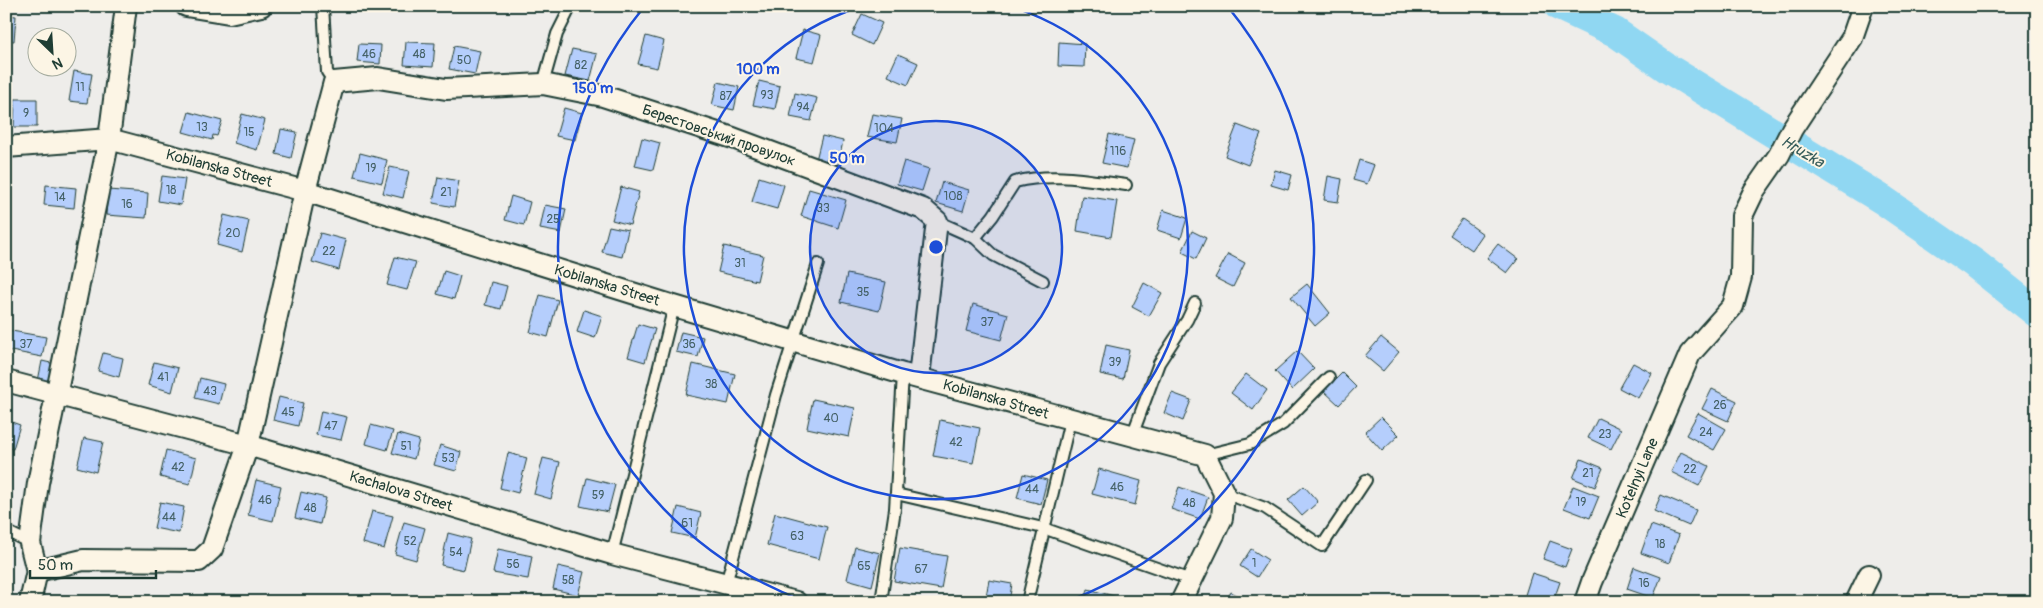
<svg xmlns="http://www.w3.org/2000/svg" width="2043" height="608" font-family="Pangolin,sans-serif">
<style>
.lines{fill:none;stroke-linecap:round;stroke-linejoin:round}
.river{stroke:#90d7f2;stroke-width:30}
.building{fill:#b5cefc;stroke:#1f3d34}
.service-casing{stroke:#1f3d34;stroke-width:14}
.minor-casing{stroke:#1f3d34;stroke-width:24}
.service{stroke:#fcf5e5;stroke-width:10}
.minor{stroke:#fcf5e5;stroke-width:20}
.ring{fill:none;stroke:#1d4ed8;stroke-width:2.5}
.labels{text-anchor:middle;stroke-width:4;stroke-linejoin:round;paint-order:stroke}
.number-label{font-size:12px;fill:#446166}
.street-label{font-size:15px;fill:#1f3d34;stroke:#fcf5e5}
.water-label{font-size:16px;font-style:italic;fill:#365c5a;stroke:#fcf5e5}
.centre{fill:#1d4ed8;stroke:#fcf5e5;stroke-width:2.5}
.ring-label{font-size:15px;text-anchor:middle;font-weight:bold;fill:#1d4ed8;stroke:#fcf5e5;stroke-width:4;stroke-linejoin:round;paint-order:stroke}
</style>
<rect width="100%" height="100%" fill="#eeedea"/>
<filter id="ink" filterUnits="userSpaceOnUse"><feTurbulence type="fractalNoise" baseFrequency=".02" numOctaves="2"/><feDisplacementMap in="SourceGraphic" scale="10" xChannelSelector="R" yChannelSelector="G"/><feConvolveMatrix kernelMatrix="1 2 1 2 8 2 1 2 1" color-interpolation-filters="sRGB"/></filter>
<g filter="url(#ink)">
<g class="lines">
<!-- river -->
<polyline class="river" points="1559,6 1615,32 1667,68 1883,200 1974,263 2037,313"/>
</g>
<!-- building -->
<g class="building">
<polygon points="862,14 882,23 872,45 852,35"/>
<polygon points="6,15 16,16 14,41 6,40"/>
<polygon points="803,30 821,35 814,62 796,58"/>
<polygon points="646,36 664,41 657,68 638,64"/>
<polygon points="406,42 435,43 433,67 404,65"/>
<polygon points="1059,42 1085,44 1084,67 1058,66"/>
<polygon points="359,44 381,45 380,64 357,62"/>
<polygon points="454,46 480,51 475,74 449,69"/>
<polygon points="572,49 597,54 590,81 565,76"/>
<polygon points="898,54 918,63 908,85 888,76"/>
<polygon points="74,71 92,74 87,103 69,101"/>
<polygon points="759,81 780,86 775,109 753,105"/>
<polygon points="718,82 739,87 734,110 712,105"/>
<polygon points="795,93 817,98 811,121 790,117"/>
<polygon points="15,99 37,99 37,127 14,127"/>
<polygon points="564,108 582,113 575,140 556,136"/>
<polygon points="189,112 222,121 217,136 213,135 212,140 183,132"/>
<polygon points="242,114 265,120 257,150 234,143"/>
<polygon points="872,114 902,119 897,142 867,137"/>
<polygon points="1237,125 1261,134 1248,165 1225,156"/>
<polygon points="281,129 297,132 291,158 276,154"/>
<polygon points="1109,134 1134,140 1127,168 1102,163"/>
<polygon points="822,136 843,141 838,165 816,160"/>
<polygon points="642,138 660,143 653,170 635,166"/>
<polygon points="360,153 387,160 382,183 354,176"/>
<polygon points="1359,160 1374,165 1367,184 1353,180"/>
<polygon points="904,161 929,169 922,191 897,184"/>
<polygon points="390,167 409,171 403,198 383,193"/>
<polygon points="1275,170 1292,175 1288,190 1271,185"/>
<polygon points="162,176 185,179 181,205 158,201"/>
<polygon points="1328,176 1342,179 1338,202 1324,200"/>
<polygon points="438,177 459,181 454,207 433,203"/>
<polygon points="759,177 784,185 777,209 752,202"/>
<polygon points="942,182 969,190 963,211 936,203"/>
<polygon points="46,185 76,188 74,208 44,205"/>
<polygon points="621,187 639,192 630,225 612,220"/>
<polygon points="809,189 846,200 838,228 801,216"/>
<polygon points="108,190 148,193 146,218 106,215"/>
<polygon points="511,196 530,202 524,225 505,220"/>
<polygon points="1082,196 1117,201 1111,237 1077,231"/>
<polygon points="545,205 566,209 561,233 540,229"/>
<polygon points="1163,210 1187,218 1181,238 1157,230"/>
<polygon points="224,215 249,221 242,252 217,245"/>
<polygon points="1462,219 1483,234 1472,250 1450,235"/>
<polygon points="609,226 628,230 622,257 602,252"/>
<polygon points="1192,231 1206,238 1196,259 1182,252"/>
<polygon points="320,233 346,240 339,270 312,262"/>
<polygon points="1498,244 1518,259 1507,273 1487,258"/>
<polygon points="724,246 763,255 757,281 718,272"/>
<polygon points="1228,254 1245,263 1233,287 1215,278"/>
<polygon points="395,257 416,262 407,290 387,285"/>
<polygon points="444,271 460,276 454,299 437,294"/>
<polygon points="847,274 886,282 879,311 841,302"/>
<polygon points="491,282 507,286 501,309 485,305"/>
<polygon points="1144,283 1162,293 1149,316 1132,307"/>
<polygon points="1307,284 1330,313 1315,326 1291,297"/>
<polygon points="540,295 558,300 548,337 530,332"/>
<polygon points="973,304 1008,314 1001,340 966,331"/>
<polygon points="584,310 602,316 595,338 577,332"/>
<polygon points="638,324 655,329 645,362 628,357"/>
<polygon points="6,330 46,337 42,357 6,350 8,340"/>
<polygon points="681,332 703,337 698,357 676,352"/>
<polygon points="1381,337 1399,352 1383,371 1365,356"/>
<polygon points="1106,345 1129,350 1123,379 1100,374"/>
<polygon points="1297,351 1314,369 1292,390 1275,371"/>
<polygon points="103,353 123,358 119,377 98,371"/>
<polygon points="42,361 55,364 51,384 38,381"/>
<polygon points="154,362 178,368 172,392 148,385"/>
<polygon points="1633,363 1652,373 1638,398 1619,388"/>
<polygon points="693,364 735,374 728,404 686,395"/>
<polygon points="1342,373 1356,387 1339,405 1324,391"/>
<polygon points="1246,374 1267,390 1253,410 1231,393"/>
<polygon points="200,378 224,384 219,404 195,398"/>
<polygon points="1712,389 1737,401 1728,421 1702,409"/>
<polygon points="1172,393 1191,400 1183,421 1164,413"/>
<polygon points="279,397 303,403 298,426 273,420"/>
<polygon points="813,399 855,408 849,437 807,428"/>
<polygon points="321,411 347,417 341,440 316,435"/>
<polygon points="1698,413 1726,429 1714,450 1686,435"/>
<polygon points="1381,417 1399,435 1382,451 1365,432"/>
<polygon points="1598,418 1621,429 1611,449 1588,438"/>
<polygon points="6,420 20,425 13,449 6,447"/>
<polygon points="940,420 980,428 973,463 933,456"/>
<polygon points="371,425 393,431 387,450 366,444"/>
<polygon points="398,434 419,440 414,459 392,453"/>
<polygon points="84,438 103,442 96,472 77,467"/>
<polygon points="440,445 461,452 456,471 434,465"/>
<polygon points="166,450 196,458 190,484 160,477"/>
<polygon points="1681,452 1709,466 1699,486 1671,472"/>
<polygon points="508,453 527,458 518,493 500,488"/>
<polygon points="543,458 560,462 551,499 534,494"/>
<polygon points="1581,459 1603,468 1595,487 1573,478"/>
<polygon points="1099,469 1141,481 1135,505 1092,494"/>
<polygon points="1023,474 1047,480 1041,504 1017,498"/>
<polygon points="587,478 615,485 608,512 580,506"/>
<polygon points="256,480 281,486 273,521 248,515"/>
<polygon points="1304,486 1318,502 1302,516 1288,500"/>
<polygon points="1573,486 1599,496 1590,518 1564,508"/>
<polygon points="1179,487 1208,497 1200,519 1171,509"/>
<polygon points="301,492 326,498 320,524 295,518"/>
<polygon points="1661,495 1696,510 1689,526 1654,511"/>
<polygon points="160,502 184,507 179,533 154,528"/>
<polygon points="678,507 701,513 695,538 672,533"/>
<polygon points="372,511 393,516 384,549 363,543"/>
<polygon points="775,513 827,527 819,559 767,545"/>
<polygon points="404,522 425,528 416,560 395,554"/>
<polygon points="1651,525 1679,535 1669,563 1641,553"/>
<polygon points="448,533 471,539 464,570 441,565"/>
<polygon points="1550,541 1572,549 1565,567 1543,559"/>
<polygon points="855,547 880,553 872,586 847,579"/>
<polygon points="900,548 947,556 941,589 894,581"/>
<polygon points="498,549 532,556 528,579 493,573"/>
<polygon points="1251,549 1268,560 1257,577 1240,566"/>
<polygon points="558,566 584,572 578,595 553,589"/>
<polygon points="1634,567 1661,577 1653,598 1627,589"/>
<polygon points="1532,573 1560,582 1553,602 1536,602 1524,598"/>
<polygon points="989,580 1012,584 1009,602 985,602"/>
<polygon points="1088,589 1132,601 1131,602 1085,602"/>
<polygon points="1231,592 1251,602 1225,602"/>
</g>
<g class="lines">
<defs>
<g id="service">
<polyline points="323,6 327,72 334,82"/>
<polyline points="543,84 557,34 571,6"/>
<polyline points="937,221 975,238 993,255 1043,281"/>
<path d="M975 238 993 216 1015 182C1053 172 1088 180 1126 185"/>
<polyline points="1132,436 1159,363 1187,320 1195,303"/>
<polyline points="1205,455 1250,444 1283,424 1329,377"/>
<polyline points="1224,493 1265,508 1322,546 1366,480"/>
<polyline points="896,494 1043,528 1191,580"/>
<polyline points="6,531 30,543"/>
<polyline points="612,554 674,306"/>
<polyline points="726,584 776,395 818,264"/>
<polyline points="881,602 895,509 903,374"/>
<polyline points="1027,602 1070,420"/>
</g>
<g id="minor">
<polyline points="186,6 229,13 261,6"/>
<polyline points="6,147 109,139 305,191 674,306 903,374 1205,455 1224,493 1222,518 1181,602"/>
<polyline points="6,381 248,445 612,554 796,602"/>
<polyline points="37,571 30,543 38,483 109,139 126,6"/>
<polyline points="30,602 37,571 83,560 199,561 212,549 248,445 305,191 334,82 378,78 446,89 543,84 603,96 733,138 923,209 937,221 919,377"/>
<polyline points="1585,602 1592,582 1690,354 1733,306 1741,277 1742,216 1754,191 1779,155 1792,129 1852,38 1863,6"/>
<polyline points="1856,602 1869,575"/>
</g>
</defs>
<!-- service casing -->
<use href="#service" class="service-casing"/>
<!-- minor casing -->
<use href="#minor" class="minor-casing"/>
<!-- service -->
<use href="#service" class="service"/>
<!-- minor -->
<use href="#minor" class="minor"/>
</g>
</g>
<!-- distance rings -->
<circle cx="936" cy="247" r="126" fill="#1d4ed8" fill-opacity=".12"/>
<g class="ring">
<circle cx="936" cy="247" r="126"/>
<path d="M1012 7A252 252 0 1 1 860 7"/>
<path d="M804 601A378 378 0 0 1 644 7M1228 7A378 378 0 0 1 1068 601"/>
</g>
<g class="labels">
<!-- number labels -->
<g class="number-label">
<text x="369" y="58">46</text>
<text x="419" y="58">48</text>
<text x="464" y="64">50</text>
<text x="581" y="69">82</text>
<text x="80" y="91">11</text>
<text x="767" y="99">93</text>
<text x="726" y="100">87</text>
<text x="803" y="111">94</text>
<text x="26" y="117">9</text>
<text x="202" y="131">13</text>
<text x="884" y="132">104</text>
<text x="249" y="136">15</text>
<text x="1118" y="155">116</text>
<text x="371" y="172">19</text>
<text x="171" y="194">18</text>
<text x="446" y="196">21</text>
<text x="953" y="200">108</text>
<text x="60" y="201">14</text>
<text x="127" y="208">16</text>
<text x="823" y="212">33</text>
<text x="553" y="223">25</text>
<text x="233" y="237">20</text>
<text x="329" y="255">22</text>
<text x="740" y="267">31</text>
<text x="863" y="296">35</text>
<text x="987" y="326">37</text>
<text x="26" y="348">37</text>
<text x="689" y="348">36</text>
<text x="1115" y="366">39</text>
<text x="163" y="381">41</text>
<text x="711" y="388">38</text>
<text x="210" y="395">43</text>
<text x="1720" y="409">26</text>
<text x="288" y="416">45</text>
<text x="831" y="422">40</text>
<text x="331" y="430">47</text>
<text x="1706" y="436">24</text>
<text x="1605" y="438">23</text>
<text x="956" y="446">42</text>
<text x="406" y="450">51</text>
<text x="448" y="462">53</text>
<text x="178" y="471">42</text>
<text x="1690" y="473">22</text>
<text x="1588" y="477">21</text>
<text x="1117" y="491">46</text>
<text x="1032" y="493">44</text>
<text x="598" y="499">59</text>
<text x="265" y="504">46</text>
<text x="1581" y="506">19</text>
<text x="1189" y="507">48</text>
<text x="310" y="512">48</text>
<text x="169" y="521">44</text>
<text x="687" y="527">61</text>
<text x="797" y="540">63</text>
<text x="410" y="545">52</text>
<text x="1660" y="548">18</text>
<text x="456" y="556">54</text>
<text x="1254" y="567">1</text>
<text x="513" y="568">56</text>
<text x="864" y="570">65</text>
<text x="921" y="573">67</text>
<text x="568" y="584">58</text>
<text x="1644" y="587">16</text>
</g>
<!-- street labels -->
<g class="street-label">
<text transform="translate(719 135) rotate(19)" y="5">Берестовський провулок</text>
<text transform="translate(219 168) rotate(15)" y="5">Kobilanska Street</text>
<text transform="translate(607 285) rotate(17)" y="5">Kobilanska Street</text>
<text transform="translate(996 399) rotate(16)" y="5">Kobilanska Street</text>
<text transform="translate(1637 478) rotate(-67)" y="5">Kotelnyi Lane</text>
<text transform="translate(401 491) rotate(17)" y="5">Kachalova Street</text>
</g>
<!-- water labels -->
<g class="water-label">
<text transform="translate(1803 151) rotate(31)" y="6">Hruzka</text>
</g>
</g>
<circle cx="936" cy="247" r="8" class="centre"/>
<g class="ring-label">
<text x="758" y="74">100 m</text>
<text x="593" y="93">150 m</text>
<text x="847" y="163">50 m</text>
</g>
<!-- margin -->
<rect width="2043" height="608" fill="none" stroke="#fcf5e5" stroke-width="25"/>
<rect x="12" y="12" width="2018" height="583" fill="none" stroke="#1f3d34" stroke-width="2" filter="url(#ink)"/>
<!-- north arrow -->
<g transform="translate(52 52) rotate(155)"><circle r="24" fill="#fcf5e5" stroke="#a4ab9e"/>
<path d="M0-4L9 19L0 12L-9 19Z" fill="#1f3d34"/>
<text y="-8" font-size="14" font-weight="bold" text-anchor="middle" fill="#1f3d34">N</text>
</g>
<!-- scale -->
<path d="M30 570v8h126v-8" fill="none" stroke="#1f3d34" stroke-width="2.5"/>
<text x="38" y="570" font-size="15" fill="#1f3d34" stroke="#fcf5e5" stroke-width="4" paint-order="stroke">50 m</text>
</svg>
